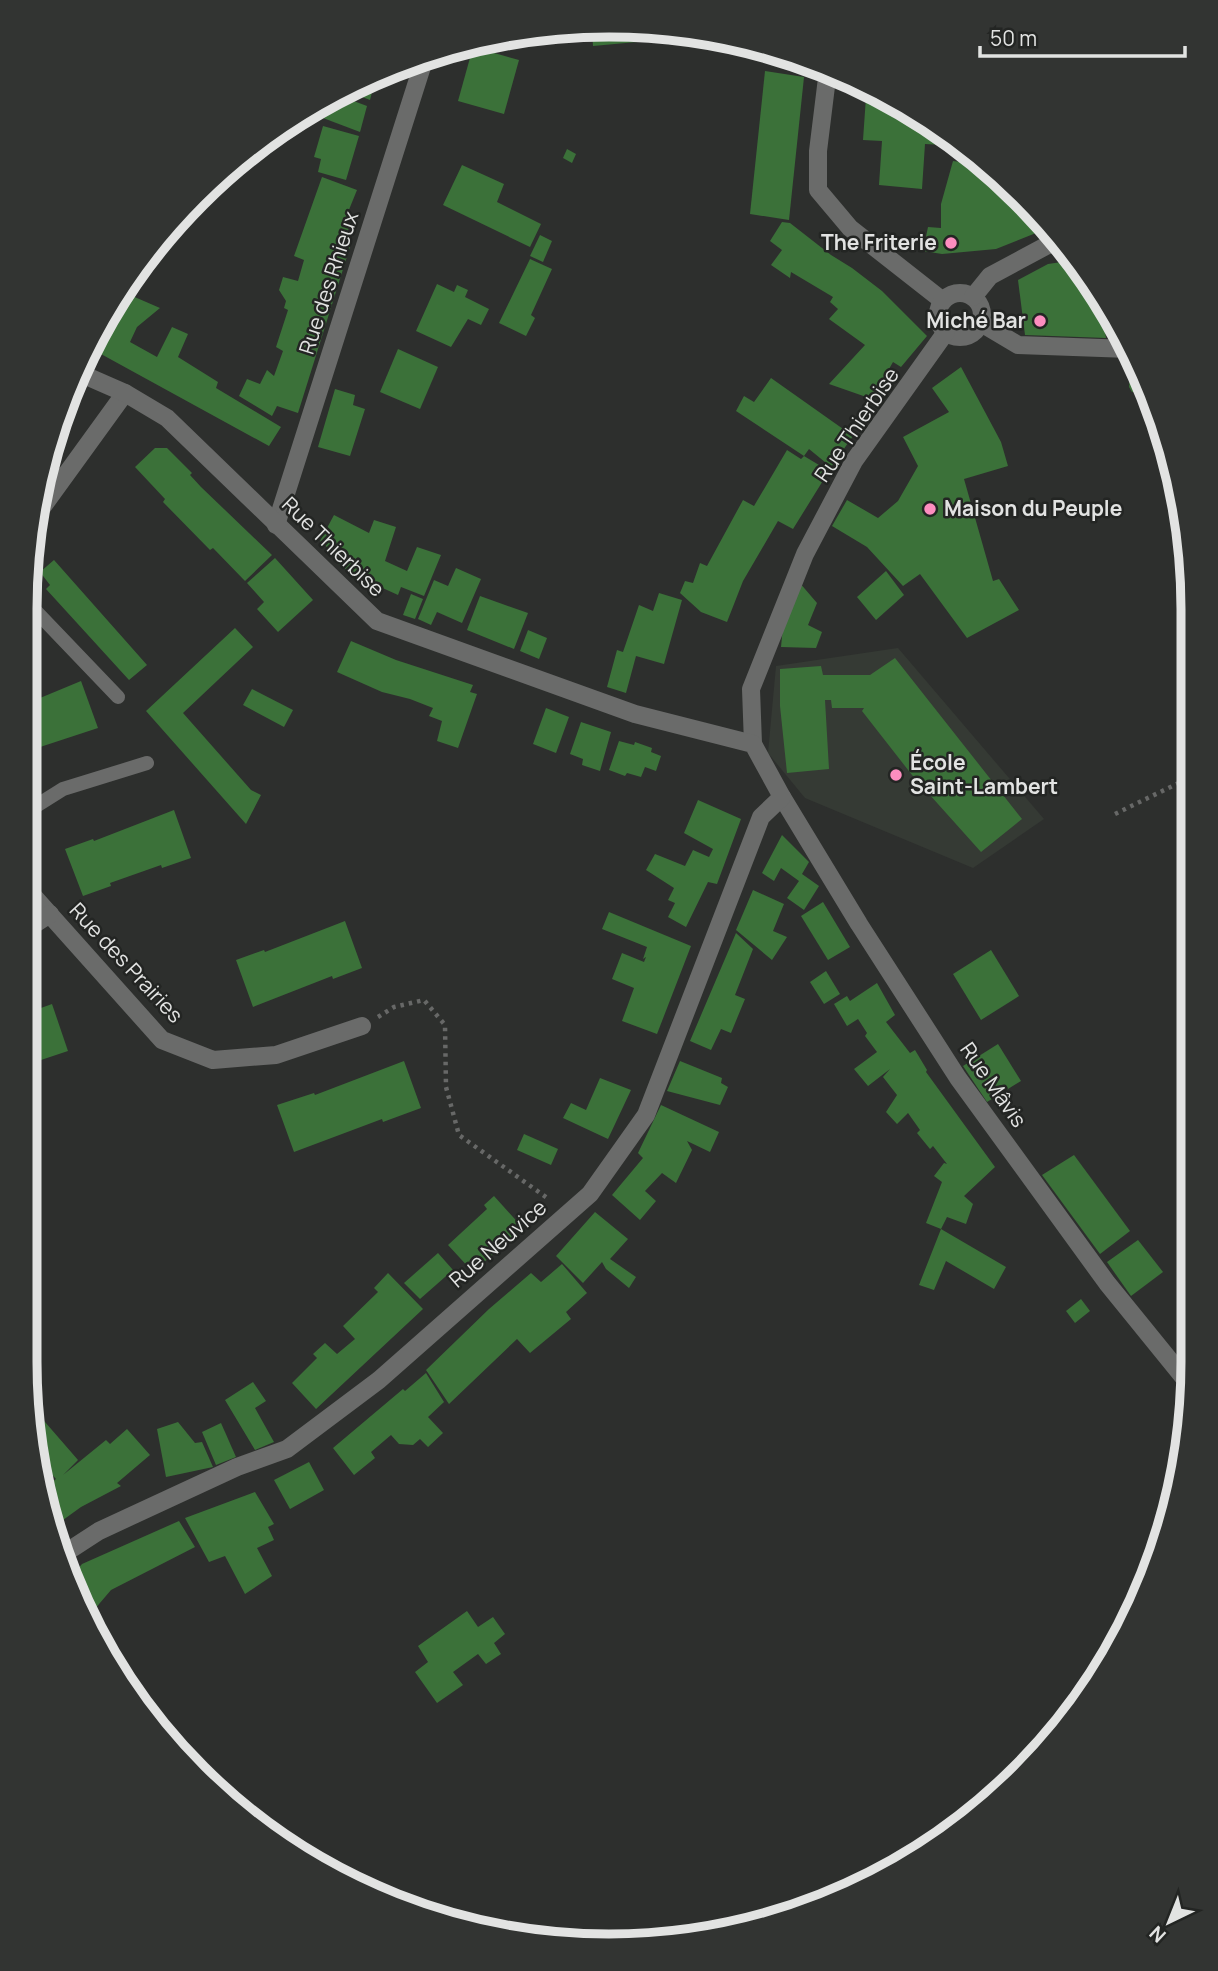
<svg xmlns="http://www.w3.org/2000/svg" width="1218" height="1971" font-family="Manrope,sans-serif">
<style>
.built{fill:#353a34}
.building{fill:#3b7139}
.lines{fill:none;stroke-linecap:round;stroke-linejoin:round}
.path{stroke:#676867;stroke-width:4.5;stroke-dasharray:3.5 5;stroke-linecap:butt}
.service{stroke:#6a6b6a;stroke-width:14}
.minor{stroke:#6a6b6a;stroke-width:18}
.tertiary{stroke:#6a6b6a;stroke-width:18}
.poi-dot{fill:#fd8ebf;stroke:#232523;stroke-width:2.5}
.labels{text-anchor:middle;stroke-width:5;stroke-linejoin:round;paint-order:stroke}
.poi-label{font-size:21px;font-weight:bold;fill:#e2e3e2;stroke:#232523;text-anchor:end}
.street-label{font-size:21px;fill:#e2e3e2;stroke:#232523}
.rim{fill:none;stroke:#e2e3e2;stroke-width:9}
</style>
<rect width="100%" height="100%" fill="#2d2f2d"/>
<!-- built -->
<polygon class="built" points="898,648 1044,819 973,868 805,798 768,753 776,666"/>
<!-- building -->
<g class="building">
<polygon points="648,26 702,36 593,46 592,28"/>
<polygon points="473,47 519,60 504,114 458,101"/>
<polygon points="765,71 804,77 789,220 750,214"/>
<polygon points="376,76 370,100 344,90 368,80"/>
<polygon points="335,94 367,106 360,132 323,118 332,96"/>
<polygon points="886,96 944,133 944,145 925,144 922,189 879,185 882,141 863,140 866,97 886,99"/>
<polygon points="323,126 359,136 346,180 318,172 321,159 314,157"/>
<polygon points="567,149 576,154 572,163 563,158"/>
<polygon points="953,161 985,165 990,169 989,175 995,173 1051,227 996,249 942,254 923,251 928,227 941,228 941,204"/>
<polygon points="462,165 504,184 497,202 541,224 530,247 443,205"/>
<polygon points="322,177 357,190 344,222 350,225 343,244 350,247 298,413 277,406 272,416 239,396 247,379 260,384 267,370 274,376 283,351 276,347 288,310 284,308 286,301 279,290 283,277 298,281 304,260 294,256"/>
<polygon points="782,222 790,223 831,255 852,268 882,291 927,336 901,367 893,362 872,399 829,384 865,345 829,319 838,309 830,302 833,297 791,272 790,278 771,265 782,250 770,241"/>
<polygon points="540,235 552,241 543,262 530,256"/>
<polygon points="530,259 552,269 531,315 535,318 526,336 499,323"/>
<polygon points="1075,260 1099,294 1106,338 1025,335 1018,280 1048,264"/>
<polygon points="437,284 454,292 457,285 468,290 465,297 489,309 481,325 468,319 451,347 416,331"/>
<polygon points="123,293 128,298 130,295 160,308 137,327 130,342 157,357 172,327 188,334 178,357 218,382 216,388 281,427 269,446 90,348"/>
<polygon points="398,349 438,367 420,409 380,392"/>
<polygon points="1131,363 1135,364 1147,392 1132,392 1129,387"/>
<polygon points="961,367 1001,442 1008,466 964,479 993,581 999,579 1019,610 967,638 920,574 903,586 867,547 832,526 847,500 878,518 898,501 918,466 903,437 949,412 932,388"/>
<polygon points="771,378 853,436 831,467 809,449 804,456 829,471 793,529 778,521 743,581 727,622 701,612 680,593 685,581 693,583 700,563 707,566 743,500 754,506 787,450 801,459 804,456 736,411 744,396 754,402"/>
<polygon points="335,389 355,395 353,405 365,409 350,456 318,447"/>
<polygon points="68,390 71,399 62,414 61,414"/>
<polygon points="155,448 167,448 192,473 190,475 201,487 272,555 245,581 213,548 210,550 163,502 165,499 135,467"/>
<polygon points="334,515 369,533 374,520 396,527 385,561 407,571 417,547 441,555 424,596 401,587 398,595 354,575 334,561 337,556 320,541"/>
<polygon points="275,558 313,600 278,632 257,609 264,602 247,583"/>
<polygon points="54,560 147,665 129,680 46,589 50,585 40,572"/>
<polygon points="456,568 481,579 462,623 437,612 431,625 418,619 434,580 448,586"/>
<polygon points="886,571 904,595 876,620 857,597"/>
<polygon points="799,582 817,603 808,625 822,632 816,648 781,647 784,616"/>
<polygon points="659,593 682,600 664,664 636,656 626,693 607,687 617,650 623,652 639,605 653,611"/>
<polygon points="411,594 423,599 415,619 403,615"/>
<polygon points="480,596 528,613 514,649 467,630"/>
<polygon points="235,628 253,647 183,713 251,790 261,795 246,824 146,711"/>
<polygon points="528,630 547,638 539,659 520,651"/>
<polygon points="351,641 396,660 473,685 470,692 477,694 458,748 437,741 442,721 429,716 433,708 410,699 382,692 337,672"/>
<polygon points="895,658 1022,819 981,852 912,775 862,711 864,708 832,708 831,700 825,700 829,769 787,773 780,706 780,669 821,666 823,675 870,675"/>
<polygon points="81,681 98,728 28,751 28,703"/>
<polygon points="252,689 293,710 284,727 243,705"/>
<polygon points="546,708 569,717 556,753 533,744"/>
<polygon points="581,722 611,732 600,771 582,765 583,759 570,754"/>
<polygon points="619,741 634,745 635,742 652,748 651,752 661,756 656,771 645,767 641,777 627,773 625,776 609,770"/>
<polygon points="698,800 741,819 717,884 708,882 686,927 668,917 675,903 668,900 674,888 646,870 655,854 685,866 693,850 709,857 713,849 684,833"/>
<polygon points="174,810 191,858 162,868 161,865 110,883 111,886 83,896 65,849 93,839 94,841"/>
<polygon points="782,835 809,862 802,874 819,886 804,910 787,898 799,881 781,868 774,881 762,873"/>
<polygon points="753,890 784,904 773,931 787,937 772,960 736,930"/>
<polygon points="823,902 850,947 828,960 801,916"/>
<polygon points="609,912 691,946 657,1034 622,1021 634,988 612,979 622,953 644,962 646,957 643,959 647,947 602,929"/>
<polygon points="345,921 362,968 333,979 332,976 253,1007 236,960 264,950 265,952"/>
<polygon points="736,933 753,949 735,995 745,999 731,1033 721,1029 711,1050 690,1041"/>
<polygon points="991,950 1019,996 981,1020 953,974"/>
<polygon points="826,971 840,994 824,1004 810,982"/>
<polygon points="877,983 895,1015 886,1022 910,1053 915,1050 927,1070 926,1072 995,1167 964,1196 973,1204 966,1224 947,1217 941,1229 926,1223 942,1182 934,1176 944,1163 947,1164 933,1146 930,1149 917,1133 920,1130 908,1113 897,1124 886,1112 897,1095 883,1077 890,1069 868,1086 854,1069 877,1052 865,1036 867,1033 858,1019 847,1026 834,1004 847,996 850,1001"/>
<polygon points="52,1004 68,1051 26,1065 27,1013"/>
<polygon points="998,1044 1021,1081 987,1102 963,1066"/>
<polygon points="404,1061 421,1108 383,1122 382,1119 294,1152 277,1105 314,1093 315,1095"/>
<polygon points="680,1061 722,1078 721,1083 728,1087 720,1105 667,1091"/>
<polygon points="600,1078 631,1090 608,1139 563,1118 571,1103 586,1110"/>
<polygon points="661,1105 719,1132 710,1152 687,1141 692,1150 676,1183 662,1173 645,1191 656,1201 640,1220 612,1195 643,1158 638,1153"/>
<polygon points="524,1134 558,1149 551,1165 517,1150"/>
<polygon points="1074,1155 1130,1231 1100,1254 1042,1175"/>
<polygon points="494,1196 523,1228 482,1264 480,1262 471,1270 448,1245 487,1209 484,1205"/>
<polygon points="595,1212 628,1239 610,1259 636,1277 629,1288 606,1269 602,1262 583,1283 556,1256"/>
<polygon points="941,1229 1006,1267 994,1289 946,1261 934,1290 919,1285"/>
<polygon points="1138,1240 1163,1272 1131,1296 1107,1262"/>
<polygon points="438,1253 453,1270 420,1299 404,1283"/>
<polygon points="562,1264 587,1293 566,1312 571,1319 530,1353 517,1339 449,1404 426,1370 489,1309 531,1273 541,1282"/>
<polygon points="388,1273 423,1309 316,1409 292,1383 317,1358 313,1354 325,1343 337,1354 355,1339 343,1326 378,1292 374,1288"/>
<polygon points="1081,1299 1090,1311 1075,1323 1066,1311"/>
<polygon points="426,1373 444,1402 428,1417 443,1433 428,1447 420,1439 413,1445 399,1444 391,1435 371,1452 375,1458 354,1475 333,1448 403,1389 405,1391"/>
<polygon points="253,1382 266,1401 255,1408 274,1442 255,1450 225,1400"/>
<polygon points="32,1407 78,1460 63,1475 106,1440 110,1444 127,1429 150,1455 117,1483 121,1486 81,1507 52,1528 45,1487 56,1479 41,1462"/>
<polygon points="178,1422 195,1443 202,1442 213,1467 166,1477 157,1429"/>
<polygon points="221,1423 236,1457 216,1465 202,1432"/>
<polygon points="309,1462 324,1490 290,1509 274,1480"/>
<polygon points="255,1492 274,1524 268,1527 274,1540 257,1548 272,1576 245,1594 225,1556 209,1562 185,1518"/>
<polygon points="179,1521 195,1547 111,1590 88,1617 70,1578 82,1564"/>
<polygon points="467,1611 478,1627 493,1617 505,1634 494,1643 501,1654 486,1664 478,1654 453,1672 463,1685 437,1703 415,1672 428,1662 418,1646"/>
</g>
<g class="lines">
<!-- path -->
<g class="path">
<polyline points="1115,814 1191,777"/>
<polyline points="378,1017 394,1007 424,1000 445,1025 446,1087 459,1135 550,1200"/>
</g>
<!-- service -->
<g class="service">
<polyline points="29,604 118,697"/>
<polyline points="28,811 63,789 147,763"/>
</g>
<!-- minor -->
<g class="minor">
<polyline points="828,70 818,151 818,190 850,228 943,301"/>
<circle cx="960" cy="315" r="22"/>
<polyline points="973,297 990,276 1059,239"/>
<polyline points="981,323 1018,345 1129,349"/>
<polyline points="33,520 125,393"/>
<polyline points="276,525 426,54"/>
<polyline points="753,744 751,689 805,554 854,461 946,332"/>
<polyline points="782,797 859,924 958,1078 1107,1283 1189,1384"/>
<polyline points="27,889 162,1040 213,1060 276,1055 362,1026"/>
<polyline points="27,929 50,914"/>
</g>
<!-- tertiary -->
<polyline class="tertiary" points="59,1557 99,1531 237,1467 287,1449 379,1380 590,1194 646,1115 761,817 782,797 753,744 635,714 377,621 167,418 125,393 77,372"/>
</g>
<!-- markers -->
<g class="poi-dot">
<circle cx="951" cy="243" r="7"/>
<circle cx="1040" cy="321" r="7"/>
<circle cx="930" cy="509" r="7"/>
<circle cx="896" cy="775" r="7"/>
</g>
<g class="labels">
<!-- poi labels -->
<g class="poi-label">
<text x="937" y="250">The Friterie</text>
<text x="1026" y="328">Miché Bar</text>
<text x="944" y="516" text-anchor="start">Maison du Peuple</text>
<text x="910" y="770" text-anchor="start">École<tspan x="910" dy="24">Saint-Lambert</tspan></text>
</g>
<!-- street labels -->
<g class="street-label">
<text transform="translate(329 283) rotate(-72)" y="7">Rue des Rhieux</text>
<text transform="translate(857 425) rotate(-56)" y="7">Rue Thierbise</text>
<text transform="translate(333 547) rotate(44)" y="7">Rue Thierbise</text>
<text transform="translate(126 963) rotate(47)" y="7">Rue des Prairies</text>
<text transform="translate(993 1085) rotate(55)" y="7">Rue Mâvis</text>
<text transform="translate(498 1244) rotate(-41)" y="7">Rue Neuvice</text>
</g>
</g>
<!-- crop -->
<path d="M0 0H1218V1971H0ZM609 37H609A572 572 0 0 1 1181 609V1362A572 572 0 0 1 609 1934H609A572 572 0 0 1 37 1362V609A572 572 0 0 1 609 37Z" fill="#323432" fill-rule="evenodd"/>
<path class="rim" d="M609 37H609A572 572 0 0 1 1181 609V1362A572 572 0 0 1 609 1934H609A572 572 0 0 1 37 1362V609A572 572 0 0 1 609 37Z"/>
<!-- north arrow -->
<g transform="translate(1169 1922) rotate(223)" stroke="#232523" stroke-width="5" paint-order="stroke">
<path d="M0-5L12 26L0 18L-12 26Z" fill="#e2e3e2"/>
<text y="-10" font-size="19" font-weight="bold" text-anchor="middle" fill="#e2e3e2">N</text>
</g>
<!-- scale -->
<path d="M980 46v10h205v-10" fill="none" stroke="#e2e3e2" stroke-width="3.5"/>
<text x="990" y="46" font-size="21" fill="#e2e3e2" stroke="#232523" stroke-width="5" paint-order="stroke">50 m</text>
</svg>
